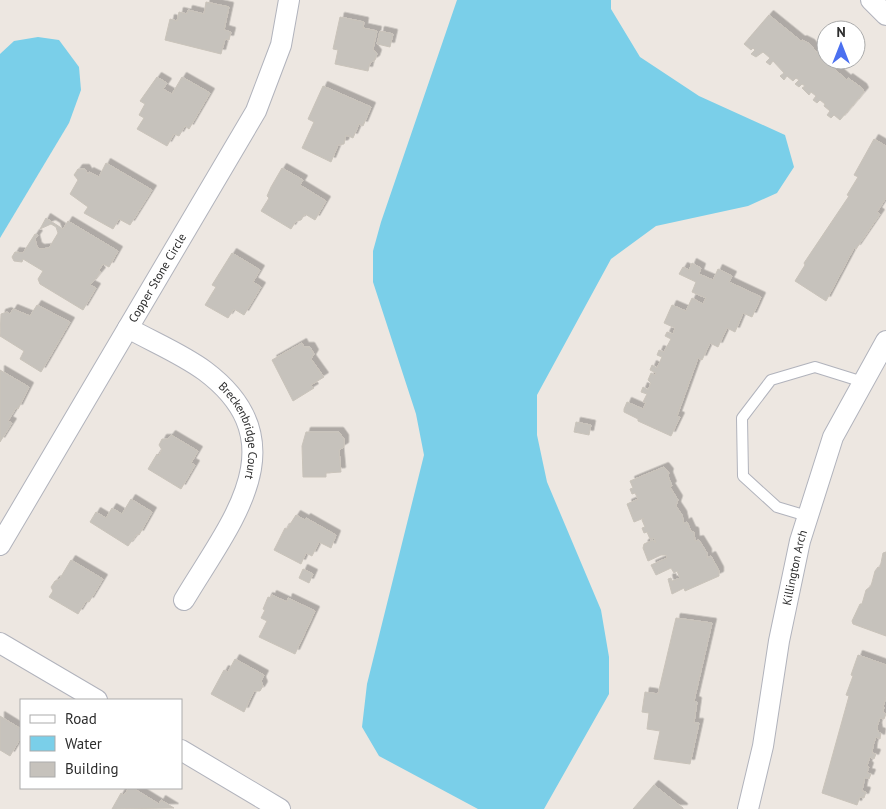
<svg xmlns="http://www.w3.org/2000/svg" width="886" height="809" font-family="'PT Sans',sans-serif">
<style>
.water{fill:#7acfe9}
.building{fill:#c6c2bc;stroke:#c9c3ba;filter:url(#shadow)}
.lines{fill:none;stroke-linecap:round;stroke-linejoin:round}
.service-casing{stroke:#b1b3bc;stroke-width:12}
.minor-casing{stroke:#b1b3bc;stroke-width:22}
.service{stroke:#fff;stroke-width:10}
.minor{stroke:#fff;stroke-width:20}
.labels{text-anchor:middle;stroke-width:4;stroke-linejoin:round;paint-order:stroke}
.street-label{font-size:12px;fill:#2d2d2d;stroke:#fff}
</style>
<defs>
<filter id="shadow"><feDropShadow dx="4.5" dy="-4.5" stdDeviation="0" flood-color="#0004"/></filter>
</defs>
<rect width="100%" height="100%" fill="#ede7e1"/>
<!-- water -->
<g class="water">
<polygon points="457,0 611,0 611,9 640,57 699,96 785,135 794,167 777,193 748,206 656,226 611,259 537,395 537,435 547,482 601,610 609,657 609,694 544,809 478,809 379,756 362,727 367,684 424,455 416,414 373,282 373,251 381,222"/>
<polygon points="38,37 59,40 79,67 81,90 69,123 0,238 0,54 14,41"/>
</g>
<!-- building -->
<g class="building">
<polygon points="206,2 229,7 224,30 231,32 229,40 225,39 221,54 165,40 170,19 177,21 179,12 187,14 188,10 204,14"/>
<polygon points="769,15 801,41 802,40 810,44 817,53 818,51 834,65 832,67 847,80 848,78 862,88 864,92 840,120 834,115 831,118 827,115 830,111 824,106 825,104 820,100 817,103 813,100 816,96 811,92 809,95 802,88 805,86 802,84 799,87 795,84 799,80 796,78 793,81 787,76 784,80 780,76 784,73 773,61 770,65 766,62 770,58 763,52 756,57 751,54 755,50 753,48 751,50 744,44"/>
<polygon points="340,17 364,22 363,28 377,31 373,49 377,54 375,60 370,63 368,71 335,64 338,50 333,49"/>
<polygon points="380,31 393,34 390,47 377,44"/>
<polygon points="157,77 167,83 163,89 172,94 182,77 210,93 189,129 185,126 179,136 174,134 167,146 137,129 144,118 139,115 145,104 140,101"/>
<polygon points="323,86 371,107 363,126 359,124 353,138 346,135 344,144 338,145 331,162 302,148 314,122 308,119"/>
<polygon points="874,139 886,146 886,198 877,212 880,214 856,249 854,248 826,301 795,281 805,265 804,263 849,196 847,195 858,177 854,175"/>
<polygon points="106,163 152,190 130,225 119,219 113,229 84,213 88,207 70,194 78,180 74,175 78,169 85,169 88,174 89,172 99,177"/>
<polygon points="282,168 303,180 300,185 326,201 315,220 305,214 301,220 296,221 291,229 261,211 269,198 267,196 271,187"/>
<polygon points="46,218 63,229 68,221 118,251 109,267 103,264 99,270 101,272 90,285 96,288 83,310 40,284 38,279 43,271 23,259 22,262 14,261 12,257 15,252 23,253 35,234 38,235 35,239 37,247 40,249 49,248 58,233 56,227 51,224 40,229"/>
<polygon points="232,253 260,270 253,282 261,287 244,315 234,309 228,318 205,305 216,287 212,285"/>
<polygon points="692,263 701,268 699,274 713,280 718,269 732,276 729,282 761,297 752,317 743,313 735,332 727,328 718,347 710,343 702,360 698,358 677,416 680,417 671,436 638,421 638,419 624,412 624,409 627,402 643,409 646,403 643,402 647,394 641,392 643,387 648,390 651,383 648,380 651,373 655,375 656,373 650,370 652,365 657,368 662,357 657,355 659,350 664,352 671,339 665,336 667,332 673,334 675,328 664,323 672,305 686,311 692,298 703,304 706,298 692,292 696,282 679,274 683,267 689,270"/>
<polygon points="37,305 70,322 41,372 20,359 24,351 0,336 1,314 7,312 10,314 13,309 30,316"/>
<polygon points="302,343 304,347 310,347 314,354 311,359 324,377 311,385 314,388 293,401 272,360"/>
<polygon points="0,370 29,387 18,409 16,408 8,421 12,423 0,442"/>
<polygon points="576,422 591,425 589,435 574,432"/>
<polygon points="306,432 339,432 344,439 344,447 339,450 341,472 326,473 326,477 303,477 302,446"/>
<polygon points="171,435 198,451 191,463 195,465 181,489 148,469 157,454 159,456 162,450 159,445 162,439 168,439"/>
<polygon points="664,467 669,473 668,476 672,486 670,487 678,500 676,506 682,515 684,524 687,522 691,531 694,532 695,541 699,540 707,553 707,558 711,556 719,571 719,576 685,591 684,588 672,594 668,579 671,578 672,581 680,578 677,571 674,573 671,568 656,575 651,565 667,558 666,555 661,555 648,561 643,548 644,544 653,540 656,543 654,538 650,539 647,532 644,533 642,528 645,527 642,520 644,518 634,522 627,504 638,499 635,493 632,494 630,489 633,488 630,481"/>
<polygon points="131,499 152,512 139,535 137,534 128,546 90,522 96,512 106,518 112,508 122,514"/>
<polygon points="296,515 305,520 306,518 336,535 331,548 319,542 312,556 306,553 301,564 274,550 285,528 287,529"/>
<polygon points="886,552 886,636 853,624 852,621 860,604 862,604 866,590 871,586 875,571 878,567 880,568 883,553"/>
<polygon points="71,560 103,579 89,602 86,601 78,614 49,597 53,591 51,587 55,581 59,580"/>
<polygon points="303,569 313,574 309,583 299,578"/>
<polygon points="272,595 287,602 288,598 315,611 295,654 259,637 267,621 261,618 265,610 263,609 268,597 271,598"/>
<polygon points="676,618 712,623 694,701 697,702 694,723 699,723 690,764 654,759 660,731 647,729 649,713 642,712 645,692 658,694"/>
<polygon points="858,655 886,665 886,697 883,707 884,707 883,712 886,714 884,719 880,718 877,727 878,732 881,733 880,739 876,737 873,746 872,753 876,754 874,759 870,757 867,766 869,767 867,773 871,774 869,779 865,777 863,786 862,791 866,792 864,798 860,797 857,805 822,793 849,696 846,695 853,676 851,675"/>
<polygon points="235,659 264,675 261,681 263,686 260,691 254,691 244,712 211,694 224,670 228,672"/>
<polygon points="0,716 21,729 21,737 10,756 0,750"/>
<polygon points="654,785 683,808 683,809 633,809"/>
<polygon points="129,788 133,788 159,804 161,800 174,808 112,809 121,793 124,795"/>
</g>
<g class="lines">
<defs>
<polyline id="service" points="807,516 777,507 743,476 742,418 771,380 815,367 863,382"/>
<g id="minor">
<polyline points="871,0 886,15"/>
<path id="s1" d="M128 328C153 342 182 354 205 371 301 443 229 524 184 600"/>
<path id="s2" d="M0 545 256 111 281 45 289 0"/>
<polyline points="0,643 97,700"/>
<polyline points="181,750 280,809"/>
<path id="s3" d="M748 809 763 746 779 641 800 541 833 437 886 341"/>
</g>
</defs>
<!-- service casing -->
<use href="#service" class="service-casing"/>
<!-- minor casing -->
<use href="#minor" class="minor-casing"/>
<!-- service -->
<use href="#service" class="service"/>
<!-- minor -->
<use href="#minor" class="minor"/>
</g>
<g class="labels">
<!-- street labels -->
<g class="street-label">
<text dy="4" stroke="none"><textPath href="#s2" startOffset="310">Copper Stone Circle</textPath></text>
<text dy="4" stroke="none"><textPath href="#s1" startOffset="161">Breckenbridge Court</textPath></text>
<text dy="4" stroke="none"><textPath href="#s3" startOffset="246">Killington Arch</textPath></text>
</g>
</g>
<!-- legend -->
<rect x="20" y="699" width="162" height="90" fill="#ffffff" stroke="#ababab"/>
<rect x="30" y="715" width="25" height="8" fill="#ffffff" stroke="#ababab"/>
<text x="65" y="724" font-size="15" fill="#2d2d2d">Road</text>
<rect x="30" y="736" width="25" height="15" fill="#7acfe9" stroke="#ababab"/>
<text x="65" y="749" font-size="15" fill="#2d2d2d">Water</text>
<rect x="30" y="762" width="25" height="15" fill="#c6c2bc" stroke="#ababab"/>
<text x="65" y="774" font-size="15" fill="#2d2d2d">Building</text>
<!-- north arrow -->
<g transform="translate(841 45)"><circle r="24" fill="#ffffff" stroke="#ababab"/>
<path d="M0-4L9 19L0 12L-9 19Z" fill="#4b70f0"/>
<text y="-8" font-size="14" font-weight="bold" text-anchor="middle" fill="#2d2d2d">N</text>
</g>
</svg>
